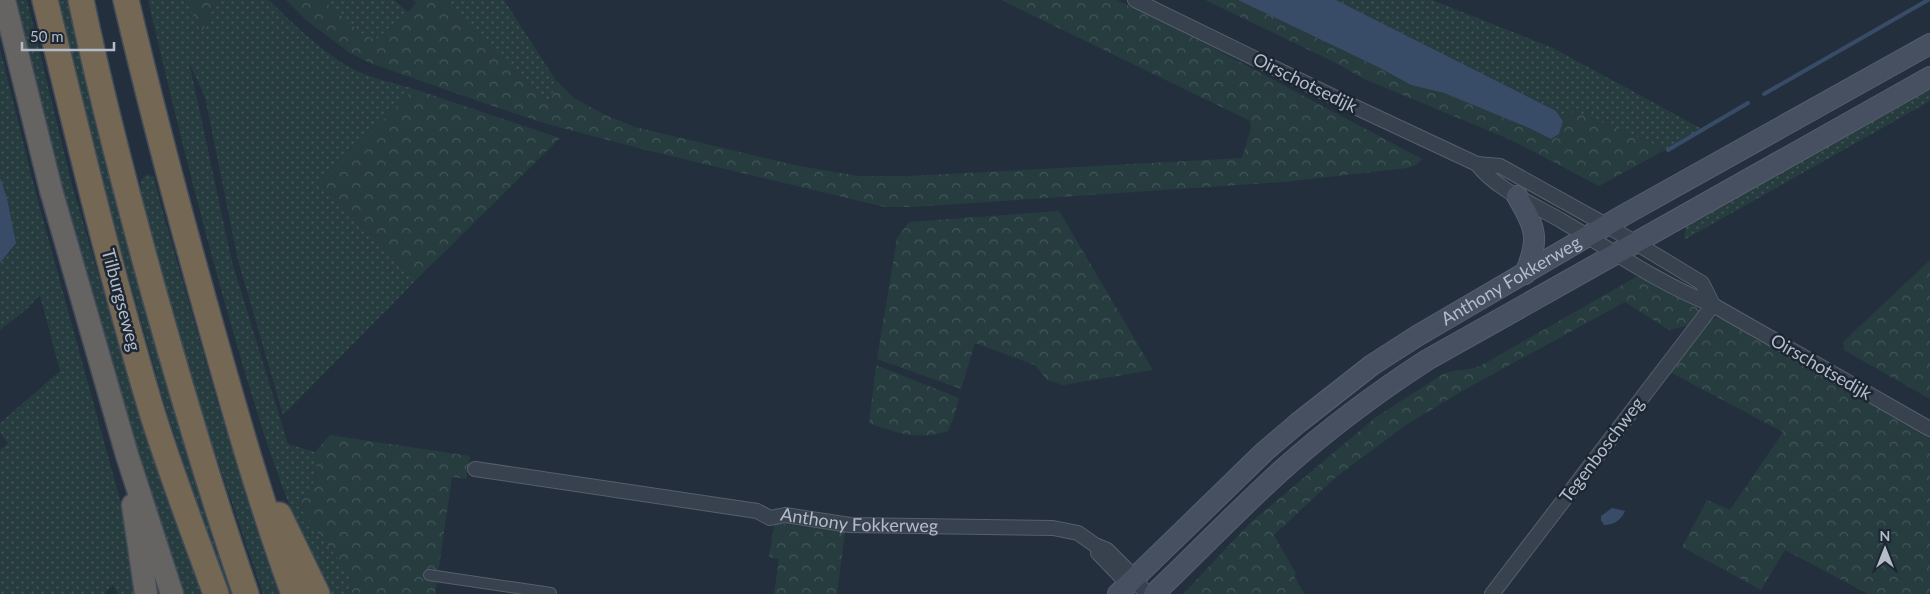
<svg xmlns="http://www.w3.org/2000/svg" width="1930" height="594" font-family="Lato,sans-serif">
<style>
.grass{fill:url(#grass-dots)}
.forest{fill:url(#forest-crowns)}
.water{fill:#394c67}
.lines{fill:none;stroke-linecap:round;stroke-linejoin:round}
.stream{stroke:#394c67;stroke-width:4}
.pedestrian-casing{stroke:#565f6c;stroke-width:12}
.minor-casing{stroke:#565f6c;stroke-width:16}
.secondary-casing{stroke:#565f6c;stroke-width:22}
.trunk-casing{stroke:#434c59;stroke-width:25}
.motorway-casing{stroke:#434c59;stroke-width:28}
.pedestrian{stroke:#38414e;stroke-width:10}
.minor{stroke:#38414e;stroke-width:14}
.secondary{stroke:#465061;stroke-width:20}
.trunk{stroke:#656462;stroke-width:22}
.motorway{stroke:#746855;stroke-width:25}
.labels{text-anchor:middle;stroke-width:5;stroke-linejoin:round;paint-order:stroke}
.street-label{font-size:18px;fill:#b4bcc9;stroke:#1d2633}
</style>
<defs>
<pattern id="grass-dots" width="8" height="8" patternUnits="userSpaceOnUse" patternTransform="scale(1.25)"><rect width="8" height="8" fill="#263c3f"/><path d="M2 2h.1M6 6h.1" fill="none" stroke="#435659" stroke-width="1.8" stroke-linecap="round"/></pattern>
<pattern id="forest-crowns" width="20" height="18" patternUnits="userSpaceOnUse" patternTransform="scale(1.25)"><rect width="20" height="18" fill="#263c3f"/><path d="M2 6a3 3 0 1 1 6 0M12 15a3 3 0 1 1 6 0" fill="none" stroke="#435659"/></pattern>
</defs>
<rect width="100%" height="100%" fill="#242f3e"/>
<!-- grass -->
<g class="grass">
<polygon points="16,0 27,0 72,185 138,410 201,594 183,594 123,410 61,187"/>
<polygon points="57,0 68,0 110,173 238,594 227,594 166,409 101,176"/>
<path d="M148 0H187V1L202 32 217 0H269C293 24 325 55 355 70 374 79 394 83 414 89L322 184 417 279 283 415 238 260 205 97 189 62 232 262 288 444 315 452C319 477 317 480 301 499L304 514 351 575 350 594H329C288 514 261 428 236 342 203 229 175 115 148 0Z"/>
<polygon points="323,0 394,0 408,12 375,41 360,33"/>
<polygon points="446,0 504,0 555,79 551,104 485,44"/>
<polygon points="1336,0 1432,0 1553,48 1702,129 1665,150 1647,141 1574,111 1563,121 1556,111"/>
<polygon points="0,49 36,194 133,547 141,594 118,594 113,585 104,594 0,594 0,450 8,443 0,433 0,423 60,371 40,295 27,309 0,330 0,263 16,243 7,198 0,177"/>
<polygon points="1930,85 1930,101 1684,240 1686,225"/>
<polygon points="147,174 154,177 160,202 219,408 282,594 263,594 200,408 143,205 140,181"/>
</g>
<!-- forest -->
<g class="forest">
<polygon points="187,0 217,0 202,32 186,1"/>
<polygon points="286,0 323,0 360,32 375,40 408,12 416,3 413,0 446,0 485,44 551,104 555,79 574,98 603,114 635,127 794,165 858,176 910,176 1242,158 1251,128 1250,121 1001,0 1117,0 1212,47 1422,159 1416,165 1407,168 1284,182 914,207 885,207 646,150 547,124 481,102 370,63 350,53 306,20"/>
<polygon points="1205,0 1238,0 1380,68 1411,85 1444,93 1529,128 1551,139 1559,134 1563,121 1574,111 1647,141 1665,150 1599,186 1511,140 1364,79 1336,63"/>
<polygon points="414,89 560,138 417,279 322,184 322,182"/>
<polygon points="1059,211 1153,370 1063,385 1047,380 1035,365 975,343 961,389 877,359 897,238 909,222"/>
<polygon points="1930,260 1930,399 1844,350 1843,342"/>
<path d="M1643 273 1692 300 1699 310 1695 324 1669 330 1625 302 1462 391 1406 425 1336 477 1274 535 1296 574 1294 576 1304 594H1183L1250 523 1376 417 1443 374C1455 369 1468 371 1480 366Z"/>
<polygon points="1721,317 1930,434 1930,594 1868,594 1785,550 1761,590 1682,547 1707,500 1730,510 1783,432 1670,372 1706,321"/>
<path d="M876 365 959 398 954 417 948 431C920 441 895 433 869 423Z"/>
<path d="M330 435 470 456 466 479 452 477 435 594H350L351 575 304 515 301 499C317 480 319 477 315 452Z"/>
<polygon points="777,523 845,532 837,594 774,594 779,559 769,557 774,526"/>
</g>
<!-- water -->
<g class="water">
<polygon points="1238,0 1336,0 1556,111 1563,121 1559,134 1551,139 1529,128 1444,93 1411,85 1380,68"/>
<polygon points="0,177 7,198 16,243 0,263"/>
<path d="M1612 508 1625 511C1621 520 1614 525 1604 525L1601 520V516Z"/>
</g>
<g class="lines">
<!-- stream -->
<g class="stream">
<polyline points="1764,94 1928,0"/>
<polyline points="1668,150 1748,103"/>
</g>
<defs>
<polyline id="pedestrian" points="429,575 551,593"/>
<g id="minor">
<polyline points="1135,0 1336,98 1477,164 1500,166 1606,225 1702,283 1713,305"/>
<path d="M1477 164C1497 190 1533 204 1562 221 1611 250 1660 284 1713 305L1930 429"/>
<path id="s1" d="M475 469 757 511 770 518 785 515 850 525 1053 528 1078 533 1095 545 1107 550 1135 578 1146 594"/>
<polyline points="1098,553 1128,584"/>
<polyline points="1492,594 1713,305"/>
</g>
<g id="secondary">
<path d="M1517 196C1536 229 1540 238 1525 274"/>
<path id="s2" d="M1118 594 1264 452 1298 423 1372 365 1417 336 1624 215 1930 44"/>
<path d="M1154 594C1197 553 1238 510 1282 470 1328 429 1376 393 1427 360L1930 77"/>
</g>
<g id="trunk">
<polyline points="4,0 51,190 127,455 172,594"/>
<polyline points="133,505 146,594"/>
</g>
<g id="motorway">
<path d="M45 0C78 137 111 274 151 409 170 471 194 533 216 594"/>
<path d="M81 0C101 96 126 191 152 286 181 390 211 493 246 594"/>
<path d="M126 0C152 111 181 220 212 330 237 419 262 507 294 594"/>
<polyline points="279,515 317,594"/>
</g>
</defs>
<!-- pedestrian casing -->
<use href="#pedestrian" class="pedestrian-casing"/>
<!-- minor casing -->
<use href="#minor" class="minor-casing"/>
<!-- secondary casing -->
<use href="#secondary" class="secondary-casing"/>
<!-- trunk casing -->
<use href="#trunk" class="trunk-casing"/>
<!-- motorway casing -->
<use href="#motorway" class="motorway-casing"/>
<!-- pedestrian -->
<use href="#pedestrian" class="pedestrian"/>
<!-- minor -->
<use href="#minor" class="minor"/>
<!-- secondary -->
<use href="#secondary" class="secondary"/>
<!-- trunk -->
<use href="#trunk" class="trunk"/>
<!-- motorway -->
<use href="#motorway" class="motorway"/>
</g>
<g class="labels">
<!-- street labels -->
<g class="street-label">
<text transform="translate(1305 83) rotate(26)" y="6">Oirschotsedijk</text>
<text dy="6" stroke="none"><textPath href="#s2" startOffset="505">Anthony Fokkerweg</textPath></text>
<text transform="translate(121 300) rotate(75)" y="6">Tilburgseweg</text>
<text transform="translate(1821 367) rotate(30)" y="6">Oirschotsedijk</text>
<text transform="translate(1602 450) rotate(-53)" y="6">Tegenboschweg</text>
<text dy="6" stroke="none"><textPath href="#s1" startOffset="390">Anthony Fokkerweg</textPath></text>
</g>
</g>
<!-- north arrow -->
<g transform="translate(1885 549)" stroke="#1d2633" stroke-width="4" paint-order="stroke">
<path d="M0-4L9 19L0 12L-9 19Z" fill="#b4bcc9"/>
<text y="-8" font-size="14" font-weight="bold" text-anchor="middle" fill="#b4bcc9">N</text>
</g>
<!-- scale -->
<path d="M22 42v8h92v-8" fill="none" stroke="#b4bcc9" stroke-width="2.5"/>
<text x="30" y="42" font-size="15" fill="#b4bcc9" stroke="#1d2633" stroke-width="4" paint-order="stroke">50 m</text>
</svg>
